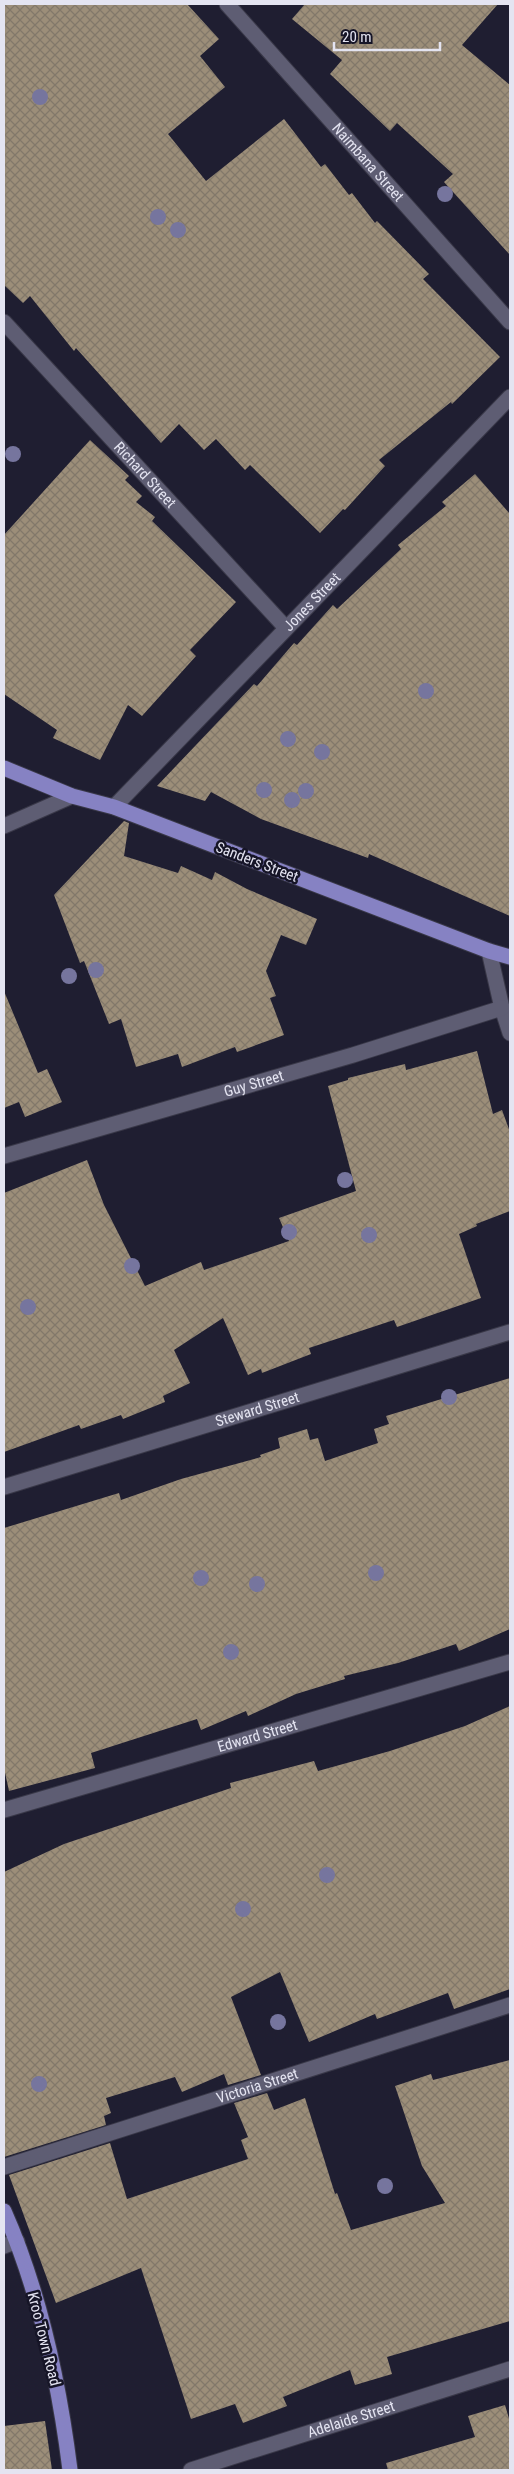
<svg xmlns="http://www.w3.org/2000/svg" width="514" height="2474" font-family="'Roboto Condensed',sans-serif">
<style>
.building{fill:url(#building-cross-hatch)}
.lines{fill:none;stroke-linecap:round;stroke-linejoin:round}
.minor-casing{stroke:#393848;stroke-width:17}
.major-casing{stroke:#393848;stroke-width:17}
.minor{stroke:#5e5d73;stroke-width:15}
.major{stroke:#8682c3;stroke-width:15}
.tree{fill:#76759e}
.labels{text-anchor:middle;stroke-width:5;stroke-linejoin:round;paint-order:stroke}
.street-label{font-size:15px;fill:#e4e4f1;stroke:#161527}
</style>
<defs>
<pattern id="building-cross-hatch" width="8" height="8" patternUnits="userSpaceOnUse" patternTransform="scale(1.25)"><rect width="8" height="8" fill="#9c8e79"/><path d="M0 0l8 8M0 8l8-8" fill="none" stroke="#82786a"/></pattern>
</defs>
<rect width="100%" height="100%" fill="#1f1e31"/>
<!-- building -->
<g class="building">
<polygon points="4,4 187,4 219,39 200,56 225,87 168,134 206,181 284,119 321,167 325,164 349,195 352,193 375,223 377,221 429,274 423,279 500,357 452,404 451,402 379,460 385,466 345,510 343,509 320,533 250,465 245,470 216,439 204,450 179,424 161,443 76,348 74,351 30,296 23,303 4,285"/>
<polygon points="305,4 498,4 462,45 510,85 510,255 444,182 453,174 397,123 390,131 330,74 342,60 292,19"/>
<polygon points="90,440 129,476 125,480 142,496 136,502 155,517 152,521 236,602 190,650 196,656 142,716 128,705 100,760 53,738 57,730 4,694 4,535"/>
<polygon points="475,474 510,514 510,916 369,854 368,858 261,819 211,792 205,801 157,786 254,684 257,686 294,643 297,645 333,605 337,609 401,549 398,545 446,506 442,502"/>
<polygon points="124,821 129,823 124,856 178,873 181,866 212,880 215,872 247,889 317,919 306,945 281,935 266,971 276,996 270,998 284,1035 237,1052 235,1047 182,1067 178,1054 136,1067 121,1019 109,1024 84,961 80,963 54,895"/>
<polygon points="4,991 38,1073 47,1069 62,1102 25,1117 19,1102 4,1108"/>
<polygon points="477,1051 493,1114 502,1110 510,1132 510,1211 476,1224 477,1226 459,1234 481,1298 397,1327 394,1320 309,1348 311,1354 262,1373 261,1369 248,1375 223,1318 174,1350 190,1383 163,1396 165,1402 123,1419 121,1415 81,1429 79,1425 4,1452 4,1193 87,1160 104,1205 145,1286 201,1262 204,1270 289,1241 279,1218 356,1191 328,1086 348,1080 348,1078 405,1064 406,1070"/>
<polygon points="510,1378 510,1629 459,1651 456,1644 398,1663 344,1676 345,1679 296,1694 248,1716 246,1711 201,1730 197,1719 91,1753 95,1768 9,1791 4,1768 4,1528 119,1493 121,1500 181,1479 261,1457 260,1455 280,1448 278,1438 307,1429 310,1440 318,1438 325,1461 378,1443 374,1429 389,1424 386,1416"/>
<polygon points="510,1706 510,1989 454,2009 448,1993 377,2019 375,2014 309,2042 280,1972 231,1997 261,2075 228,2085 224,2074 182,2092 175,2077 106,2098 111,2113 104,2116 106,2125 4,2157 4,1872 64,1844 231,1788 230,1783 314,1761 318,1771 390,1751 465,1726"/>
<polygon points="510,2060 510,2321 387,2357 392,2374 355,2385 350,2370 283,2397 287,2406 243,2423 235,2404 191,2419 141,2268 56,2303 9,2175 110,2143 127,2199 248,2159 241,2140 248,2137 234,2103 267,2093 274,2110 305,2098 335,2194 337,2193 351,2230 445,2203 422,2166 395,2086 431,2074 433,2080"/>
<polygon points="505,2405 510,2422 510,2470 388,2470 386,2463 475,2437 468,2416"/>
<polygon points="45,2421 52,2470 4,2470 4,2426"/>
</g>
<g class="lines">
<defs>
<g id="minor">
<path id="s1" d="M227 4 510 322"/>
<path id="s2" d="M4 322 286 628"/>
<path id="s3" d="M114 807 510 397"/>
<polyline points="4,826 72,796"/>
<polyline points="489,951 502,1008 510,1033"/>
<path id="s4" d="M4 1156 353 1055 502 1008"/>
<path id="s5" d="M4 1487 510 1332"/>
<path id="s6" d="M4 1810 510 1662"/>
<path id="s7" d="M4 2167 510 2005"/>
<polyline points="4,2246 17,2241"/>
<path id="s8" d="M191 2470 510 2369"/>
</g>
<g id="major">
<polyline points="4,768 72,796 114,807 489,951 510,957"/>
<path d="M4 2211C40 2292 59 2382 70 2470"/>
</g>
</defs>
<!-- minor casing -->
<use href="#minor" class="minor-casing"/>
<!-- major casing -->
<use href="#major" class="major-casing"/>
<!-- minor -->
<use href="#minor" class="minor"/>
<!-- major -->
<use href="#major" class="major"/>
</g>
<!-- trees -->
<g class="tree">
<circle cx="40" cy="97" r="8"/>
<circle cx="445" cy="194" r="8"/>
<circle cx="158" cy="217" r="8"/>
<circle cx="178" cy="230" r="8"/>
<circle cx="13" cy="454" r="8"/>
<circle cx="426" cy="691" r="8"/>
<circle cx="288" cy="739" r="8"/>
<circle cx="322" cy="752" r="8"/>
<circle cx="264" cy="790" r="8"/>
<circle cx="306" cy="791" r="8"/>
<circle cx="292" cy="800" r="8"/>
<circle cx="96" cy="970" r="8"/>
<circle cx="69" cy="976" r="8"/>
<circle cx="345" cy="1180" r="8"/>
<circle cx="289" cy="1232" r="8"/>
<circle cx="369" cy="1235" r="8"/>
<circle cx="132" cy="1266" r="8"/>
<circle cx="28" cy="1307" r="8"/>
<circle cx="449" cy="1397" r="8"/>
<circle cx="376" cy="1573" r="8"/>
<circle cx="201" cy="1578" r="8"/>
<circle cx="257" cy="1584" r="8"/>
<circle cx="231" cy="1652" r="8"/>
<circle cx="327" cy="1875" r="8"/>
<circle cx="243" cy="1909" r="8"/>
<circle cx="278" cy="2022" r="8"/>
<circle cx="39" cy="2084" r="8"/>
<circle cx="385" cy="2186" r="8"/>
</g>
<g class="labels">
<!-- street labels -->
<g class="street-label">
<text dy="5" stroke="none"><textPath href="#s1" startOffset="212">Naimbana Street</textPath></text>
<text dy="5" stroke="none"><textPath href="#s2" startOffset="208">Richard Street</textPath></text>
<text dy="5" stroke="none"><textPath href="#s3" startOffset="285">Jones Street</textPath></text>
<text transform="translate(257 862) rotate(21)" y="5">Sanders Street</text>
<text dy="5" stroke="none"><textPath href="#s4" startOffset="260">Guy Street</textPath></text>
<text dy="5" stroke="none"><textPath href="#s5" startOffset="265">Steward Street</textPath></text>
<text dy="5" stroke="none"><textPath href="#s6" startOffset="264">Edward Street</textPath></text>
<text dy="5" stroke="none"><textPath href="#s7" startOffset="266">Victoria Street</textPath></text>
<text transform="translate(44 2339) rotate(76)" y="5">Kroo Town Road</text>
<text dy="5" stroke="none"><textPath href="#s8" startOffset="168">Adelaide Street</textPath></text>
</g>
</g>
<!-- border -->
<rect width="514" height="2474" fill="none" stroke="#e4e4f1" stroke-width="10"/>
<!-- scale -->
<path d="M334 42v8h106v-8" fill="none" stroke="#e4e4f1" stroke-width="2.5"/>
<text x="342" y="42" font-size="15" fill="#e4e4f1" stroke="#161527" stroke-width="4" paint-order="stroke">20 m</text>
</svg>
